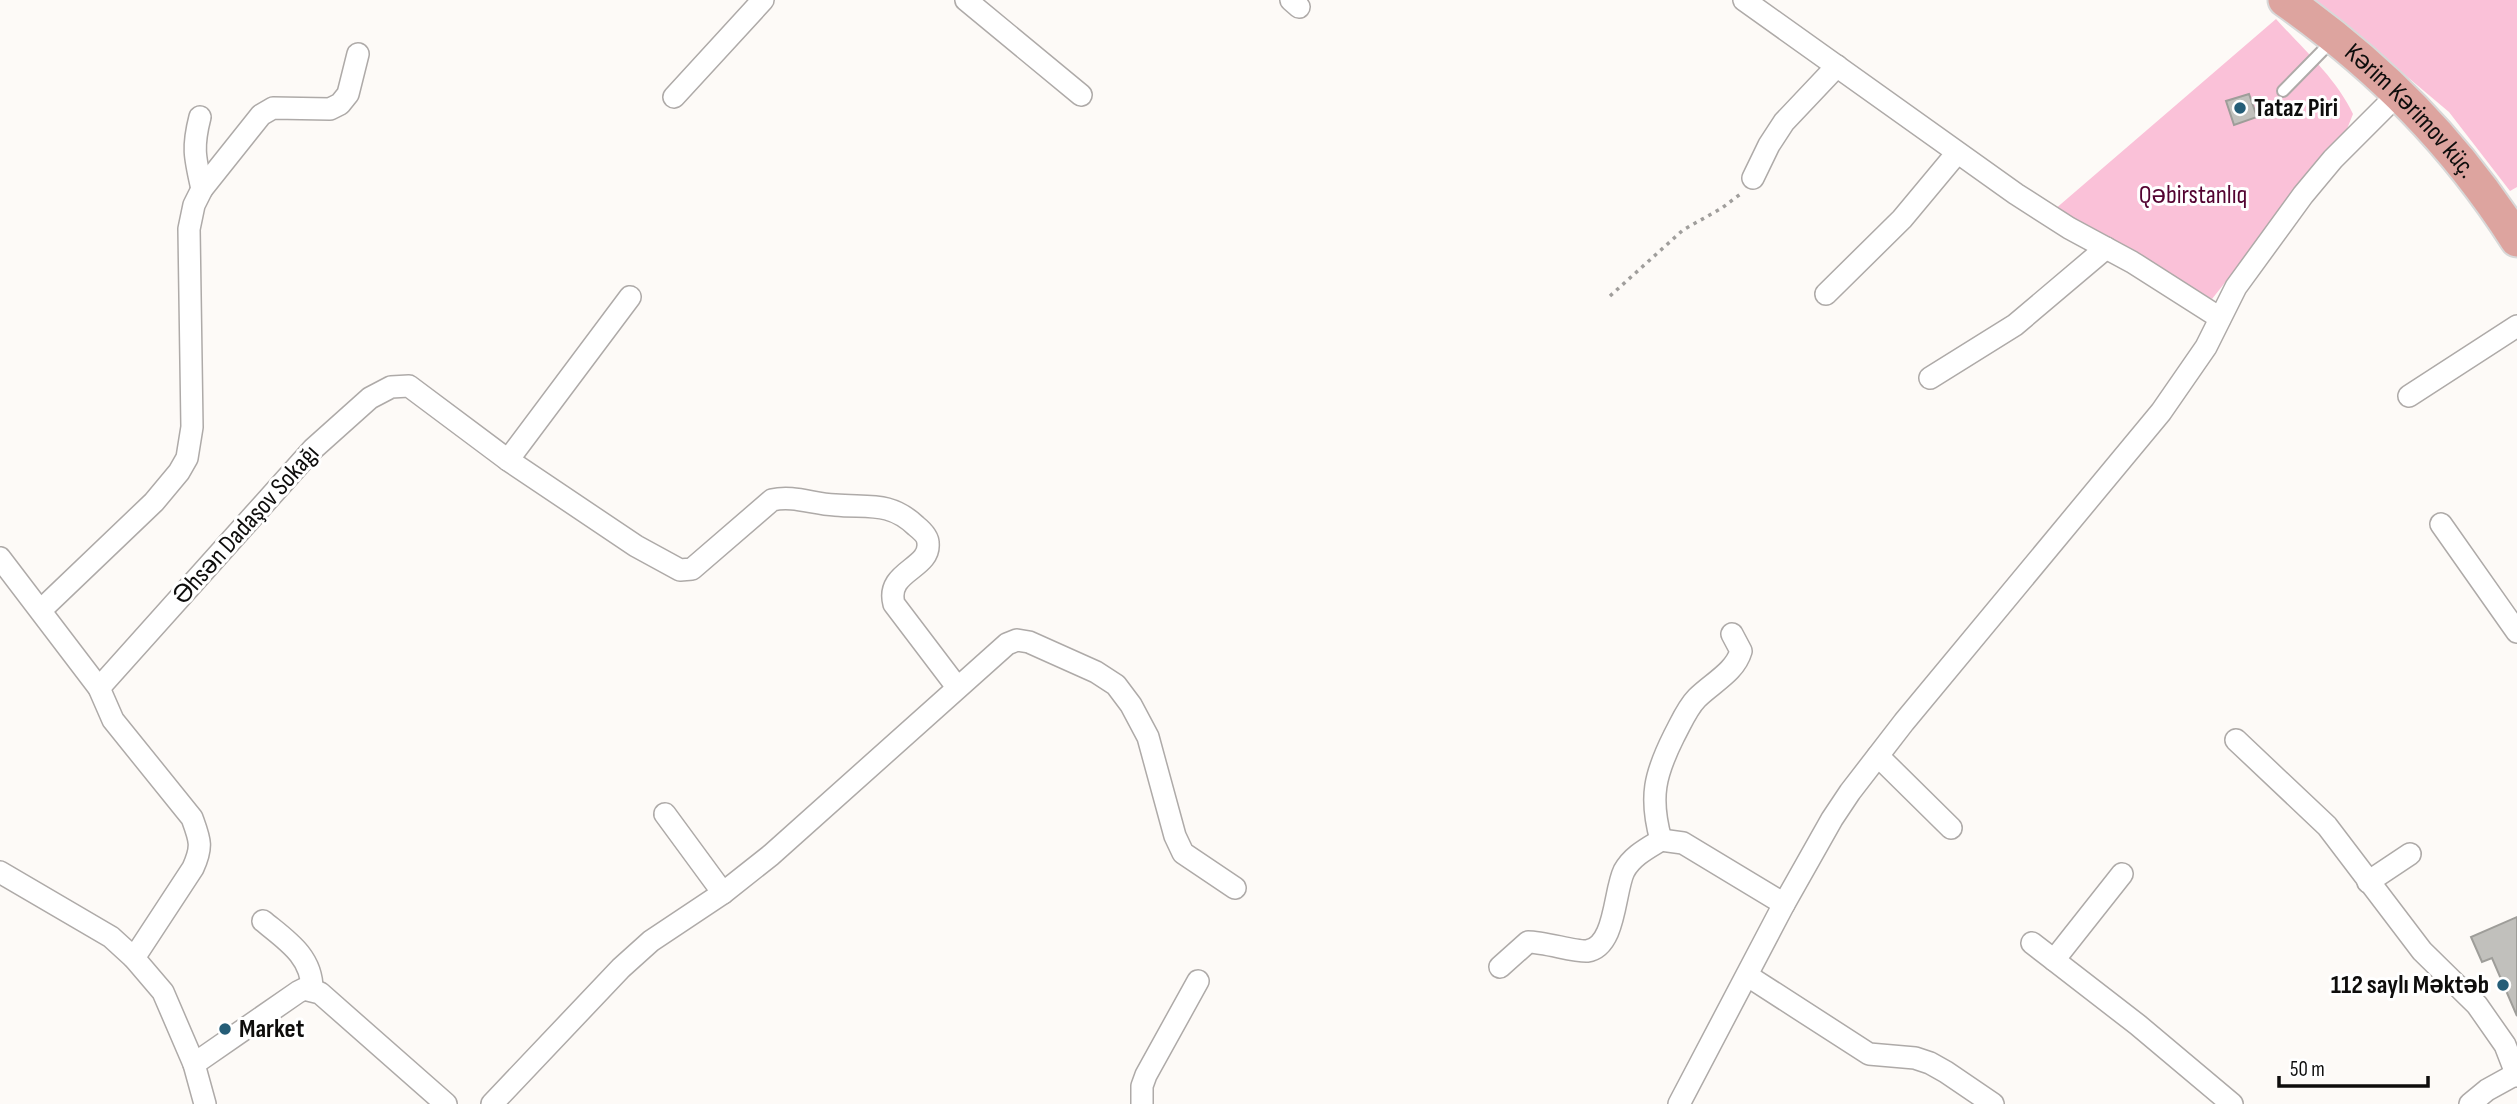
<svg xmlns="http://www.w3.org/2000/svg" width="2517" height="1104" font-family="'Sofia Sans Condensed',sans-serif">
  <rect width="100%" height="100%" fill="#fdfaf7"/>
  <g fill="#fac1d8">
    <path d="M2316,0H2517V187L2510,191L2449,112Z"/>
    <path d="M2276,19C2302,48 2336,78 2353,114L2347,129L2212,299L2054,210Z"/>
  </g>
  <g fill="#c1c0bc" stroke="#9e9d99" stroke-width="2">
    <path d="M2249,94L2257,117L2234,125L2226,101Z"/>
    <path d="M2517,917V1016L2492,958L2482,962L2471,937Z"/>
  </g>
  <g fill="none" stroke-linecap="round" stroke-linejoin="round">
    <defs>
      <path id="lane" d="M2283,91L2333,40"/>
      <g id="street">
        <path d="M966,0L1081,95"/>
        <path d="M1291,0L1299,7"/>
        <path d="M1744,0L2016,194L2069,228L2132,262L2220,318"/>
        <path d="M674,97L763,0"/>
        <path d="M200,117C192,148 195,158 202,189"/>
        <path d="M1753,178L1769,145L1784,122L1837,66"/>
        <path d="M1826,294L1902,219L1957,153"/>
        <path d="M1930,378L2015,325L2106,248"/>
        <path d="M2409,396L2517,326"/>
        <path d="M508,460L630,297"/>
        <path d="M2441,524L2517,632"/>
        <path d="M0,558L99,688L113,720L192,818C200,840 203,846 193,868L134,958"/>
        <path d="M41,610L154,502L179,472L187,458L192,427L189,229L194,205L202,189L261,115L273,108L330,109L340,104L348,94L358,54"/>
        <path d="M99,688L313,449L370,398L391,387L409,386L508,460L636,546L680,570L692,569L772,500C793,495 813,504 835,505C868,508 890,501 916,526C921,530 928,536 928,543C931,569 885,571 894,604L957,687"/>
        <path d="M2236,740L2327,826L2422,951L2477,1005L2505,1045L2517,1076"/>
        <path d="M1878,756L1951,828"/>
        <path d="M665,814L723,893"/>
        <path d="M1661,840C1649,797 1655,774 1674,736C1681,723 1687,708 1697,698C1712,683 1735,672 1741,651L1732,634"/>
        <path d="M0,872L111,937L134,958L163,992L194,1064L205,1104"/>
        <path d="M2122,874L2054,960L2138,1025L2232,1104"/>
        <path d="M2368,882L2410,854"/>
        <path d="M263,921C286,940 312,956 312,989"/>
        <path d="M2032,943L2054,960"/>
        <path d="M1500,967L1528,942C1544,942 1576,952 1587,951C1616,947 1614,891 1624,871C1632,856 1648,848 1661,840L1683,843L1784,904"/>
        <path d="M1748,976L1869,1054L1915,1058L1930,1063L1946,1072L1993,1104"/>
        <path d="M194,1064L298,992L304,989L320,993L446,1104"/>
        <path d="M492,1104L621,968L651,941L723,893L771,855L1007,644L1017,640L1029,642L1096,672L1116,685L1131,705L1148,737L1175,836L1183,853L1235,888"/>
        <path d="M1142,1104V1086L1146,1075L1198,981"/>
        <path d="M1679,1104L1784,904L1832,819L1850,792L1904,722L2161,412L2206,347L2236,287L2303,195L2333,159L2399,93"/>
        <path d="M2470,1104L2487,1090L2516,1074"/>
      </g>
      <g id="primary">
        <path id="s1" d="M2285,0C2380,67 2455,143 2517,240"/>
      </g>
    </defs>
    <use href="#lane" stroke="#aeaaa8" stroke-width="14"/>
    <use href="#street" stroke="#aeaaa8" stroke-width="24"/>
    <use href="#primary" stroke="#d8d8d8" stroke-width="37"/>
    <path stroke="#a09e9c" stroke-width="3.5" stroke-dasharray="3.5 5" stroke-linecap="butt" d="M1610,296L1683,230L1722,208L1743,192"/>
    <use href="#lane" stroke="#fff" stroke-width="10"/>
    <use href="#street" stroke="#fff" stroke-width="21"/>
    <use href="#primary" stroke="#dda49f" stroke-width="33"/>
  </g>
  <g fill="#255d77" stroke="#fff" stroke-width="2.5">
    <circle cx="2240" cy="108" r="7"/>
    <circle cx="2503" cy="985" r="7"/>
    <circle cx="225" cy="1029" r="7"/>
  </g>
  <g text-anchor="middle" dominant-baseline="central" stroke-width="6" stroke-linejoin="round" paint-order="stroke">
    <g font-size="26" font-weight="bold" fill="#0e0d0c" stroke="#fff" text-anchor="start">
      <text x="2254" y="108">Tataz Piri</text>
      <text x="2489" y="985" text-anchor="end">112 saylı Məktəb</text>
      <text x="239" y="1029">Market</text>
    </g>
    <g font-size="26" fill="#0e0d0c" stroke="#fff">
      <text stroke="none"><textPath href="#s1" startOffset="168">Kərim Kərimov küç.</textPath></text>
      <text transform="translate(246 525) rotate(-48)">Əhsən Dadaşov Sokağı</text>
    </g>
    <g font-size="26" fill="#530331" stroke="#fff">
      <text x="2193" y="195">Qəbirstanlıq</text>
    </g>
  </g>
  <path d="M2279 1076v10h149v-10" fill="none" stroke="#0e0d0c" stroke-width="3.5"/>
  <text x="2290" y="1076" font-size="21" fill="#0e0d0c" stroke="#ffffff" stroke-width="5" paint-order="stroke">50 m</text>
</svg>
